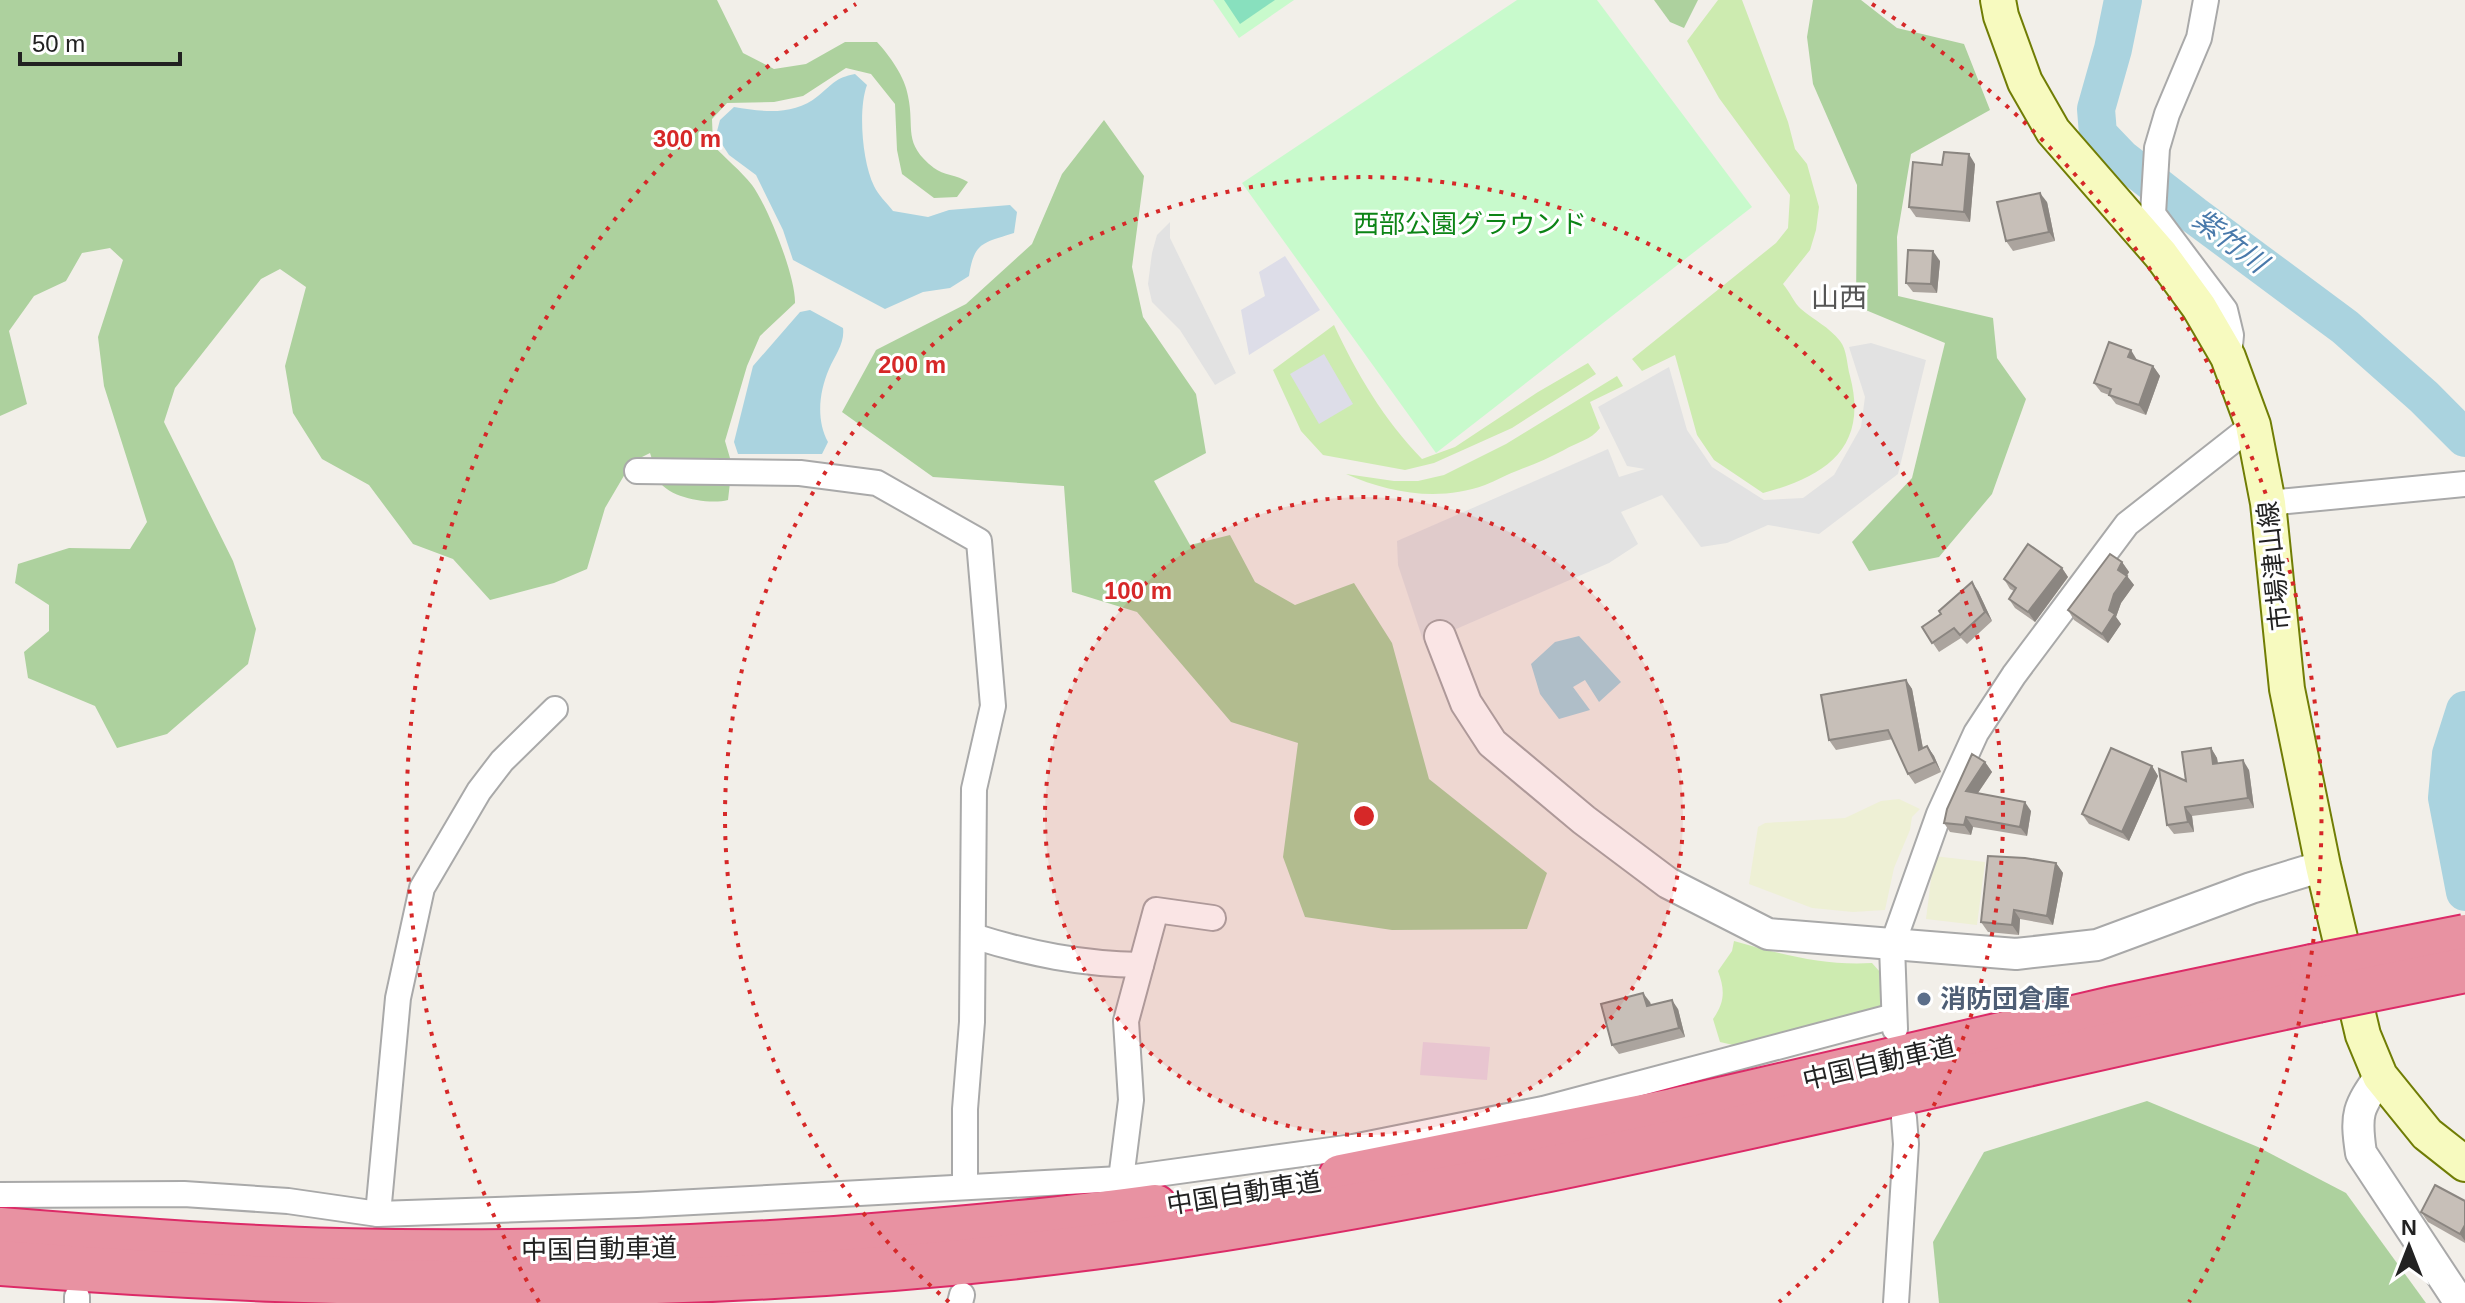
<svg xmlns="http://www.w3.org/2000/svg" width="2465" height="1303" font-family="Arial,'Noto Sans JP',sans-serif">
  <rect width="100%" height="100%" fill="#f2efe9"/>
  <path fill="#ebdbe8" d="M1423,1042L1490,1047L1487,1080L1420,1075Z"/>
  <g fill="#eef0d5">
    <path d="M1899,799L1920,809L1912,817L1910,830L1894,868L1885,910L1853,912L1812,908L1749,884L1758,827L1765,823L1845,818L1881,801Z"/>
    <path d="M1934,856L1985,862L1977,925L1926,919Z"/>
  </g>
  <g fill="#cdebb0">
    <path d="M1718,0H1742L1788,122L1795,149L1807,164L1819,207L1816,230L1810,250L1783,284C1790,292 1794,303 1801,309C1814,320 1829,327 1840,341C1847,349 1847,366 1850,376C1869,448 1825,477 1763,493L1714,460L1697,435L1675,355L1642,371L1632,359L1776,243L1788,228L1790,195L1719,98L1687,41Z"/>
    <path d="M1334,325C1357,374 1384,420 1422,459L1455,447L1538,392L1588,363L1596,374L1512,428L1434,463L1405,470L1323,455L1301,431L1273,370Z"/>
    <path d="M1617,376L1623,386L1590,402L1600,428C1591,440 1577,442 1564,450C1549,458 1535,464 1519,470C1507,474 1496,481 1485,485C1439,502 1389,493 1346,474L1394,481H1418L1444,475L1506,444Z"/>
    <path d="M1734,941C1780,954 1824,966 1872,963L1880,972L1885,1001L1878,1009L1733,1045L1720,1042L1713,1019C1725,1002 1725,990 1718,971L1732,951Z"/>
  </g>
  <g fill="#add19e">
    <path d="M0,0H717L743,53L774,69L806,64L845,42H877C890,56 905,77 908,96C915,129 902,143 934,168C943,175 957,175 968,182L957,197L934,198L902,174L897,150L895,104L871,74L846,68L803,96L774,102L727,103L712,119L713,145C725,158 741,171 752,185C768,207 796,277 795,303L760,336L747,366L725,441L732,465L728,500C709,505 666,498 657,478C653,471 653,461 650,453L632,462L605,508L587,569L554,583L490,600L453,559L413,544L369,485L322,459L293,413L285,366L306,287L280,269L261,279L175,388L164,422L233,561L256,629L248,664L167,734L117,748L95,706L28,678L24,652L49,631V605L15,583L18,564L69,548L130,549L147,522L104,386L98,337L123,260L110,248L82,253L66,281L34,296L9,331L27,404L0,416Z"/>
    <path d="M1654,0H1698L1684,28L1670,22Z"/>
    <path d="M1813,0H1861L1897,28L1964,44L1990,110L1911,154L1897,237L1898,296L1993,318L1997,358L2026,399L1992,494L1939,557L1869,571L1852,542L1912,478L1945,343L1856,306L1857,185L1813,84L1807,37Z"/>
    <path d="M1104,120L1144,176L1132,267L1143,317L1196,394L1206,453L1154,481L1190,545L1230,535L1255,582L1295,605L1354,583L1392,643L1429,779L1547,873L1527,929L1392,930L1305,917L1283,857L1298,743L1231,722L1137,612L1072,592L1064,486L933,477L842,412L876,350L966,304L1032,244L1062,174Z"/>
    <path d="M2147,1101L2258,1147L2346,1193L2426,1303H1939L1933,1242L1984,1152Z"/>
  </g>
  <g fill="#c8facc">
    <path d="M1213,0H1294L1239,38Z"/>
    <path d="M1517,0H1597L1752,207L1436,453L1242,183Z"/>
  </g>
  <path fill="#88e0be" d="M1224,0H1275L1240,24Z"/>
  <g fill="#e2e2e2">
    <path d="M1170,222V238L1236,373L1215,385L1180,330L1152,302L1148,284L1152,253L1157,235Z"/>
    <path d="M1871,343L1926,360L1898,474L1819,534L1768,525L1727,543L1701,547L1662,495L1621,512L1638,544L1609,563L1440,636L1423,640L1398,565L1397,541L1608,449L1619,477L1645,469L1627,466L1598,407L1669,367L1687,430L1712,467L1764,500L1803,498L1834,475L1861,427L1865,397L1849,347Z"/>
  </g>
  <g fill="#dddde8">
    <path d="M1285,256L1320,310L1249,355L1241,310L1265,296L1259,272Z"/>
    <path d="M1324,354L1353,404L1319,424L1290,374Z"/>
  </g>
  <g fill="#aad3df">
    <path d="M855,74L867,85C858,109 862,161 874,186C878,195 887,203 893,211L928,217L949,210L1010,205L1017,212L1014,233C983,243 974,242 969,276L950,288L923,292L885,309L793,260L783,230L756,175L729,155L716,135L720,120L734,107C763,112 794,116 818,96C834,83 835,78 855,74Z"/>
    <path d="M810,310L843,328C845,343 835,355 829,369C819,392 816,420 828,442L822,454H738L734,442L753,366L800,312Z"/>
    <path d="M1579,636L1621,682L1599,702L1585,680L1573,687L1590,710L1559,719L1540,694L1531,664L1555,642Z"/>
  </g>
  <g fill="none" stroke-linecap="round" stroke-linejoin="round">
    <g stroke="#aad3df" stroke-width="38">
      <path d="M2123,0L2113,49L2096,109L2098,134L2121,158L2194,215L2345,327L2424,397L2465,438"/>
      <path d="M2465,710L2451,754L2447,798L2465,892"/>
    </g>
    <defs>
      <g id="minor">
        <path d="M2206,0L2199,38L2167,114L2157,148L2153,214L2225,310L2231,335L2229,356"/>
        <path d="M637,471L800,473L877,483L979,541L993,706L974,789L972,1022L965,1109V1187"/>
        <path d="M2268,503L2465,484"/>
        <path d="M973,936C1030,954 1081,964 1141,965"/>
        <path d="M1895,1029L1892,946L1939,814L1976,733L2014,675L2127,524L2253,425"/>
        <path d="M1121,1179L1131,1100L1126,1021L1156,910L1213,918"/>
        <path d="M0,1195L184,1194L288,1201L378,1214L637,1205L1121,1179L1353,1147L1543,1109L1894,1016"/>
        <path d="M378,1214L398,998L422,888L479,791L502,761L555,709"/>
        <path d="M77,1297V1303"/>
        <path d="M960,1303L962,1295"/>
        <path d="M1896,1303L1906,1144L1904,1118"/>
      </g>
      <g id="tertiary">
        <path d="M1440,636L1466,703L1492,743L1584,820L1668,883L1768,934L2016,954L2097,945L2251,888L2323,866"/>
        <path d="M2380,1076C2358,1108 2355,1113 2361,1153L2460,1303"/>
      </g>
      <path id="secondary" d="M1998,0L2001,16L2025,82L2053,131L2161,255L2199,307L2228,357L2253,425L2268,503L2287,689L2323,866L2363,1035L2380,1076L2427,1134L2465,1164"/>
      <g id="motorway">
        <path d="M1341,1177L1673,1111L2113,1009L2312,967"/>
        <path d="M0,1230C113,1239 226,1248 339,1251C504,1255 670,1250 835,1239C942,1231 1049,1222 1155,1207"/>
        <path d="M0,1263C364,1291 731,1294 1093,1247C1506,1193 1910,1086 2317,1000"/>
      </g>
    </defs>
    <use href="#minor" stroke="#a9a9a9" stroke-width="28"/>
    <use href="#tertiary" stroke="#a9a9a9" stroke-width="34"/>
    <use href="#secondary" stroke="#707d05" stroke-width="38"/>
    <use href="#motorway" stroke="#dc2a67" stroke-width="48"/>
    <use href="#minor" stroke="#fff" stroke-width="24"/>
    <use href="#tertiary" stroke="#fff" stroke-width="30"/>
    <use href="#secondary" stroke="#f7fabf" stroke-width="34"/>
    <use href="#motorway" stroke="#e892a2" stroke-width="44"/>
    <defs>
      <g id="motorway-bridge">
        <path d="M2312,967L2465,937"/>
        <path d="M2317,1000L2465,970"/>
      </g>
    </defs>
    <use href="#motorway-bridge" stroke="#dc2a67" stroke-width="48" stroke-linecap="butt"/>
    <use href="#motorway-bridge" stroke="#e892a2" stroke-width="44"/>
  </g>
  <g fill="#aba49e">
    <path d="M1975,164L1970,222L1916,217L1909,207L1942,165Z"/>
    <path d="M2047,202L2055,241L2013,251L2006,241Z"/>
    <path d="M1940,261L1937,293L1913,292L1906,283Z"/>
    <path d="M2137,360L2153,366L2160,376L2146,415L2116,404L2109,395L2101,392L2094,383Z"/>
    <path d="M2122,562L2129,572L2127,576L2134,585L2121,603L2116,617L2121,624L2108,643L2074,620L2068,610Z"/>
    <path d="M2062,568L2068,577L2035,622L2015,608L2009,599L2014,591L2010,589L2004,579Z"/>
    <path d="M1978,591L1992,621L1967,644L1961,638L1939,652L1922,627Z"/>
    <path d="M1906,680L1912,689L1923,748L1927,746L1934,756L1941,772L1915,784L1908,774L1893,739L1836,750L1829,740Z"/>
    <path d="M2211,748L2217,758L2218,763L2249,770L2254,808L2192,816L2194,832L2174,834L2167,825Z"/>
    <path d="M1985,762L1992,772L1978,793L2031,811L2027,836L1973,827L1971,835L1950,832L1944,823Z"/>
    <path d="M2152,766L2158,776L2129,841L2089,824L2082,814Z"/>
    <path d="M2056,863L2063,873L2053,925L2020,919L2019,935L1988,932L1981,922Z"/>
    <path d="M1650,1002L1651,1005L1678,1009L1685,1037L1619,1054L1612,1045Z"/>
    <path d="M2465,1201V1243L2428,1222L2421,1212Z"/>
  </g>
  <g fill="#8b8681">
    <path d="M1969,154L1975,164L1970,222L1964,212Z"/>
    <path d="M2040,193L2047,202L2055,241L2049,232Z"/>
    <path d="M1933,251L1940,261L1937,293L1931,284Z"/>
    <path d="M2131,350L2137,360L2135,367L2128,357Z"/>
    <path d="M2153,366L2160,376L2146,415L2139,405Z"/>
    <path d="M2122,562L2129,572L2124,579L2118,570Z"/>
    <path d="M2062,568L2068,577L2035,622L2028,612Z"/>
    <path d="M2127,576L2134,585L2121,603L2116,617L2121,624L2108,643L2102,634L2114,594Z"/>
    <path d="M1972,582L1978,591L1992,621L1985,612Z"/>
    <path d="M1906,680L1912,689L1925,760L1919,750Z"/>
    <path d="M1927,746L1934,756L1941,772L1935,762Z"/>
    <path d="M2211,748L2217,758L2219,773L2213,764Z"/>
    <path d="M2243,760L2249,770L2254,808L2248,798Z"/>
    <path d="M1985,762L1992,772L1973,800L1966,791Z"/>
    <path d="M2152,766L2158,776L2129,841L2122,832Z"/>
    <path d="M2025,802L2031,811L2027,836L2020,827Z"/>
    <path d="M2185,807L2192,816L2194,832L2188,822Z"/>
    <path d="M1966,817L1973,827L1971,835L1964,825Z"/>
    <path d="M2056,863L2063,873L2053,925L2047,916Z"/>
    <path d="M2014,910L2020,919L2019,935L2012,925Z"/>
    <path d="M1643,993L1650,1002L1654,1016L1647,1006Z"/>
    <path d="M1672,1000L1678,1009L1685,1037L1679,1028Z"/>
    <path d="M2465,1225V1241L2460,1234Z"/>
  </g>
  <g fill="#c7bfb8" stroke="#8b8681" stroke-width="2">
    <path d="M1944,152L1969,154L1964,212L1909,207L1913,162L1942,165Z"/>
    <path d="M2040,193L2049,232L2006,241L1997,202Z"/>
    <path d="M1908,250L1933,251L1931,284L1906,283Z"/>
    <path d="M2109,342L2131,350L2128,357L2153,366L2139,405L2109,395L2111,389L2094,383Z"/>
    <path d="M2028,544L2062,568L2028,612L2009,599L2016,588L2004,579Z"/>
    <path d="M2110,554L2122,562L2118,570L2127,576L2114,594L2109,610L2115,614L2102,634L2068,610Z"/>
    <path d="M1972,582L1985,612L1960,635L1954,628L1932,643L1922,627L1941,614L1939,611Z"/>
    <path d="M1906,680L1919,750L1927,746L1935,762L1908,774L1888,730L1829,740L1821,695Z"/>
    <path d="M2111,748L2152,766L2122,832L2082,814Z"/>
    <path d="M2211,748L2213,764L2243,760L2248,798L2185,807L2188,822L2167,825L2159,769L2186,781L2182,752Z"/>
    <path d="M1972,754L1985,762L1966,791L2025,802L2020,827L1966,817L1964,825L1944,823L1947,809Z"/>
    <path d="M1988,856L2025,858L2056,863L2047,916L2014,910L2012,925L1981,922Z"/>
    <path d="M1643,993L1647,1006L1672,1000L1679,1028L1612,1045L1601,1004Z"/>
    <path d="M2435,1185L2465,1201V1225L2460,1234L2421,1212Z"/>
  </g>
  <circle cx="1364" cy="816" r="319" fill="#d62828" fill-opacity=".12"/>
  <g fill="none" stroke="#d62828" stroke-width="4" stroke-dasharray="4 8">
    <circle cx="1364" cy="816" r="319"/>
    <path d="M949 1302A639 639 0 1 1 1779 1302"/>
    <path d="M539 1302A958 958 0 0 1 856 4M1872 4A958 958 0 0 1 2189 1302"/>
  </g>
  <circle fill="#5c6f8a" stroke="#fff" stroke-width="3" cx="1924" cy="999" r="8"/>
  <g text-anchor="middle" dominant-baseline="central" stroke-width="6" stroke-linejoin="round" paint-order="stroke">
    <g font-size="26" fill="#0c8416" stroke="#fff">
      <text x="1470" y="224">西部公園グラウンド</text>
    </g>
    <g font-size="26" fill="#222" stroke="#fff">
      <text transform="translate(2274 566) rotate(-96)">市場津山線</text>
      <text transform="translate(1879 1063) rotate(-13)">中国自動車道</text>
      <text transform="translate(1244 1193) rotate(-9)">中国自動車道</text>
      <text transform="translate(599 1249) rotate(-1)">中国自動車道</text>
    </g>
    <g font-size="26" font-weight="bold" fill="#4e5e75" stroke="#fff" text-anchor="start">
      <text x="1940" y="999">消防団倉庫</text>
    </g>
    <g font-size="28" font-style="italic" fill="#4a7aab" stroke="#fff">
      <text transform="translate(2230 241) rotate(37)">紫竹川</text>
    </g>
    <g font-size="28" fill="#555" stroke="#fff">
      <text x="1839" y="297">山西</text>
    </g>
  </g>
  <circle cx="1364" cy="816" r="12" fill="#d62828" stroke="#fff" stroke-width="4"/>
  <g font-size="24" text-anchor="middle" font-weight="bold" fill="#d62828" stroke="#fff" stroke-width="6" stroke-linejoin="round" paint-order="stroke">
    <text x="687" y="147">300 m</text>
    <text x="912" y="373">200 m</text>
    <text x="1138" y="599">100 m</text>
  </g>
  <g transform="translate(2409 1247)" stroke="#ffffff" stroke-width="6" paint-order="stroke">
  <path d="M0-6L14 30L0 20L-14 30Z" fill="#222222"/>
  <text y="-12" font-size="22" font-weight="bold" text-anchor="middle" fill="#222222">N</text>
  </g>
  <path d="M20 52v12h160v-12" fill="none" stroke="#222222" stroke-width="4"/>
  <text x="32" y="52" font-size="24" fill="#222222" stroke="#ffffff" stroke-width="6" paint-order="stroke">50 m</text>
</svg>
